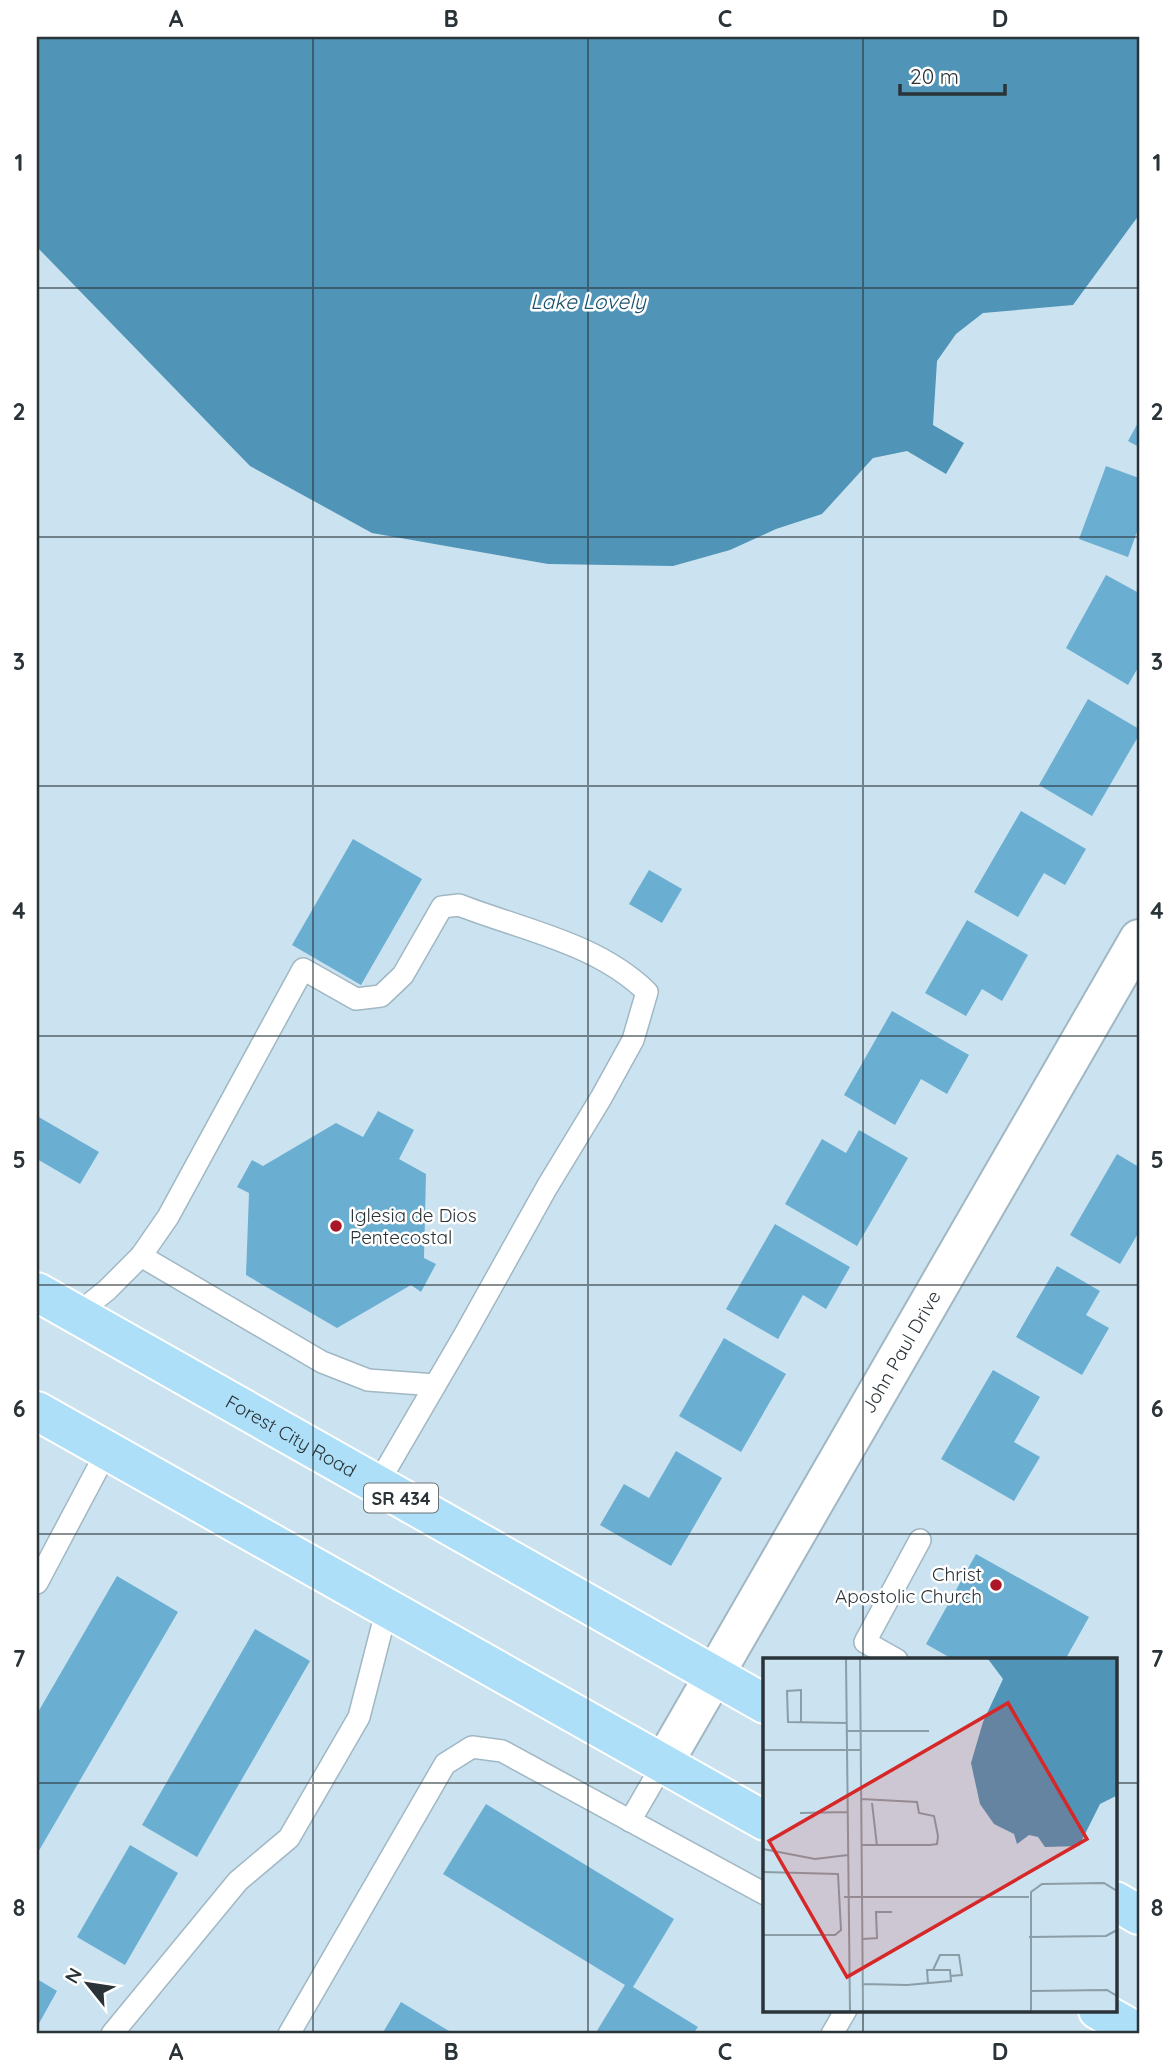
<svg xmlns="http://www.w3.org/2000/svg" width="1176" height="2071" font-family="Quicksand,sans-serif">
  <rect width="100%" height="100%" fill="#cbe3f0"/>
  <path fill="#5094b7" d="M37,37H1138L1139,215L1073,305L983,313L956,334L937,361L933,425L964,443L946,474L907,451L873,458L822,514L776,529L730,550L673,566L548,564L372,533L250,466L37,247Z"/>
  <g fill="#6aaed2">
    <path d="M1139,421V447L1128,441Z"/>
    <path d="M1106,466L1139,478V526L1128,557L1079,539Z"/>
    <path d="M1106,575L1139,593V666L1128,685L1066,648Z"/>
    <path d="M1088,699L1139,729V735L1092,816L1039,785Z"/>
    <path d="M1021,811L1086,849L1065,885L1044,873L1018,917L974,892Z"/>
    <path d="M353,839L422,879L361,985L292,945Z"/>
    <path d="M649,870L682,889L662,923L629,904Z"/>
    <path d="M967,920L1028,955L1002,1001L982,989L966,1016L925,993Z"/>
    <path d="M892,1011L969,1055L947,1094L921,1079L895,1125L844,1095Z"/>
    <path d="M378,1111L414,1130L399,1159L426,1174L424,1258L436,1264L421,1292L411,1285L337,1328L246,1275L249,1193L237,1187L252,1160L263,1166L336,1123L363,1137Z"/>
    <path d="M37,1116L99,1152L80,1184L37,1159Z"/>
    <path d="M859,1130L908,1158L857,1246L785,1204L822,1139L846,1153Z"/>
    <path d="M1117,1154L1139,1167V1232L1120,1264L1070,1235Z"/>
    <path d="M775,1224L850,1267L826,1309L803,1295L778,1339L726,1309Z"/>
    <path d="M1057,1266L1100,1291L1086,1315L1109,1328L1082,1375L1016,1337Z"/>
    <path d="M724,1338L786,1374L741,1452L679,1416Z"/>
    <path d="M993,1370L1040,1397L1014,1442L1040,1457L1014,1501L941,1459Z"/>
    <path d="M676,1451L722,1478L671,1566L600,1525L624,1484L649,1498Z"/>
    <path d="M976,1554L1089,1617L1065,1660H954L926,1644Z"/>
    <path d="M117,1576L178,1612L37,1854V1714Z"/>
    <path d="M255,1629L310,1661L197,1857L142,1825Z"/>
    <path d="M486,1804L674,1919L633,1987L698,2027L693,2034H595L625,1985L443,1874Z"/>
    <path d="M130,1845L178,1873L125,1965L77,1937Z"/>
    <path d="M37,1979L57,1991L37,2027Z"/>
    <path d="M401,2002L454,2034H382Z"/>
  </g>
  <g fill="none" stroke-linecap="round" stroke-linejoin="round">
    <defs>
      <g id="service">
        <path d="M141,1256L322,1362L368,1380L435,1385"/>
        <path d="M76,1315L107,1290L141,1256L168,1217L303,969L356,999L381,996L403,975L442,907L459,905C523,930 597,943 647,992L633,1040L601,1098L547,1187L465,1334L377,1485"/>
        <path d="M37,1583L107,1451"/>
        <path d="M897,1660L865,1642L920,1540"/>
        <path d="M630,1821L663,1764"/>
        <path d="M112,2034L238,1881L289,1838L359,1717L387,1608"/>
        <path d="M289,2034L445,1764L472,1747L502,1751L765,1894"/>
        <path d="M832,2034L846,2010"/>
      </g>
      <g id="minor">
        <path id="s1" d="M663,1764L1139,939"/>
      </g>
      <g id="primary">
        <path id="s2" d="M37,1292L765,1704"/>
        <path d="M37,1411L765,1821"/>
        <path d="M1115,1901L1139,1915"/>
        <path d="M1098,2010L1139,2033"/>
      </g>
    </defs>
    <use href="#service" stroke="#a1b7c4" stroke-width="24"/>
    <use href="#minor" stroke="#a1b7c4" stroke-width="42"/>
    <use href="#primary" stroke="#fff" stroke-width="42"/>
    <use href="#service" stroke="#fff" stroke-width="21"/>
    <use href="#minor" stroke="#fff" stroke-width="38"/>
    <use href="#primary" stroke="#addff8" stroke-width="38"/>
  </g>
  <path fill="none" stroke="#2a3338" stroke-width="2" stroke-opacity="0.55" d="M313,37V2034M588,37V2034M863,37V1660M37,288H1139M37,537H1139M37,786H1139M37,1036H1139M37,1285H1139M37,1534H1139M37,1783H765M1115,1783H1139M863,2010V2034"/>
  <g fill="#ac1728" stroke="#fff" stroke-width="2.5">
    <circle cx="336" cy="1226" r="7"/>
    <circle cx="996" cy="1585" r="7"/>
  </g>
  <g text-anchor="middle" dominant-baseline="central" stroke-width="5" stroke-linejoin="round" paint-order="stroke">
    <rect fill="#fff" stroke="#6a7074" stroke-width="2" x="364" y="1483.5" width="74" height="29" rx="5"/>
    <g font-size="18" font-weight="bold" fill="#2a3338">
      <text x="401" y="1498">SR 434</text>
    </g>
    <g font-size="19" fill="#2a3338" stroke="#fff" text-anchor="start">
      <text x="350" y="1215">Iglesia de Dios<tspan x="350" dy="22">Pentecostal</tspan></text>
      <text x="982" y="1574" text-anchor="end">Christ<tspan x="982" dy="22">Apostolic Church</tspan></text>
    </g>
    <g font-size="19" fill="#2a3338" stroke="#fff">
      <text stroke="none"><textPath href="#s1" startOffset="476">John Paul Drive</textPath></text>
      <text stroke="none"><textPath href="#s2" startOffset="292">Forest City Road</textPath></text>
    </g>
    <g font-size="21" font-style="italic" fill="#1b516a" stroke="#fff">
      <text x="588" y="301">Lake Lovely</text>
    </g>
  </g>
  <g transform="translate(763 1658)">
    <rect width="354" height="354" fill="#cbe3f0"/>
    <path d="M225,1H353V138L337,146L316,188L282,189L275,179L266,177L254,186L251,176L231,166L217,146L208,105L220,64L240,21Z" fill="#5094b7"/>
    <path fill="none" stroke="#8b9da6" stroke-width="2" d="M83,1L87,353M97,1L100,353M38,64V32L24,33L25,64L84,65M84,73H166M0,92H98M98,141L154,144L156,155L171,158L175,178L174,186L167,187H99M109,145L114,188M37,155L85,154M0,191L52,201L85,197M0,214L75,216L78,272L72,277H0M81,239H266M266,279L343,278L354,272M100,281L114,280L113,254H129M170,312L177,297H196L199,317L187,318M100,326L144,327L188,323L187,312H164L165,325M268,333L344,332L354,338M268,353V234L279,226L341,225L354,233"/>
    <path fill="#d62828" fill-opacity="0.15" stroke="#d62828" stroke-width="3.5" d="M245,45L324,181L84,319L6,183Z"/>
    <rect width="354" height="354" fill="none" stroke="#2a3338" stroke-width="3.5"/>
  </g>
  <rect width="1176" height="2071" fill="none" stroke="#ffffff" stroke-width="77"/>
  <g transform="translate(88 1984) rotate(300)" stroke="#ffffff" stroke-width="5" paint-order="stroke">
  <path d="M0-5L12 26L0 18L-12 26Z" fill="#2a3338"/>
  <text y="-10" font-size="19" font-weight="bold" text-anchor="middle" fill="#2a3338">N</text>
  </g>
  <path d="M900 84v10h105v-10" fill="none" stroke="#2a3338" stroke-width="3.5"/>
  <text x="910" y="84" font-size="21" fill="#2a3338" stroke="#ffffff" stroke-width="5" paint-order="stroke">20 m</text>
  <rect x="38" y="38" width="1100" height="1994" fill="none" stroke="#2a3338" stroke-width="2.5"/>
  <g font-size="23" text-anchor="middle" font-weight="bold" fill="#2a3338">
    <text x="176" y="27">A</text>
    <text x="451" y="27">B</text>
    <text x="725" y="27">C</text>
    <text x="1000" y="27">D</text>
    <text x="19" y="171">1</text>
    <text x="1157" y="171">1</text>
    <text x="19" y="420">2</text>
    <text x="1157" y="420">2</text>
    <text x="19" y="670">3</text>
    <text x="1157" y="670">3</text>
    <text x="19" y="919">4</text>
    <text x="1157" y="919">4</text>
    <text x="19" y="1168">5</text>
    <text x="1157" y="1168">5</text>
    <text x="19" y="1417">6</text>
    <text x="1157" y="1417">6</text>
    <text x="19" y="1667">7</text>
    <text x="1157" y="1667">7</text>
    <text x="19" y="1916">8</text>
    <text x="1157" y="1916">8</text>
    <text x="176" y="2060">A</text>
    <text x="451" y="2060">B</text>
    <text x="725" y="2060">C</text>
    <text x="1000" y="2060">D</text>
  </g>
</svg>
